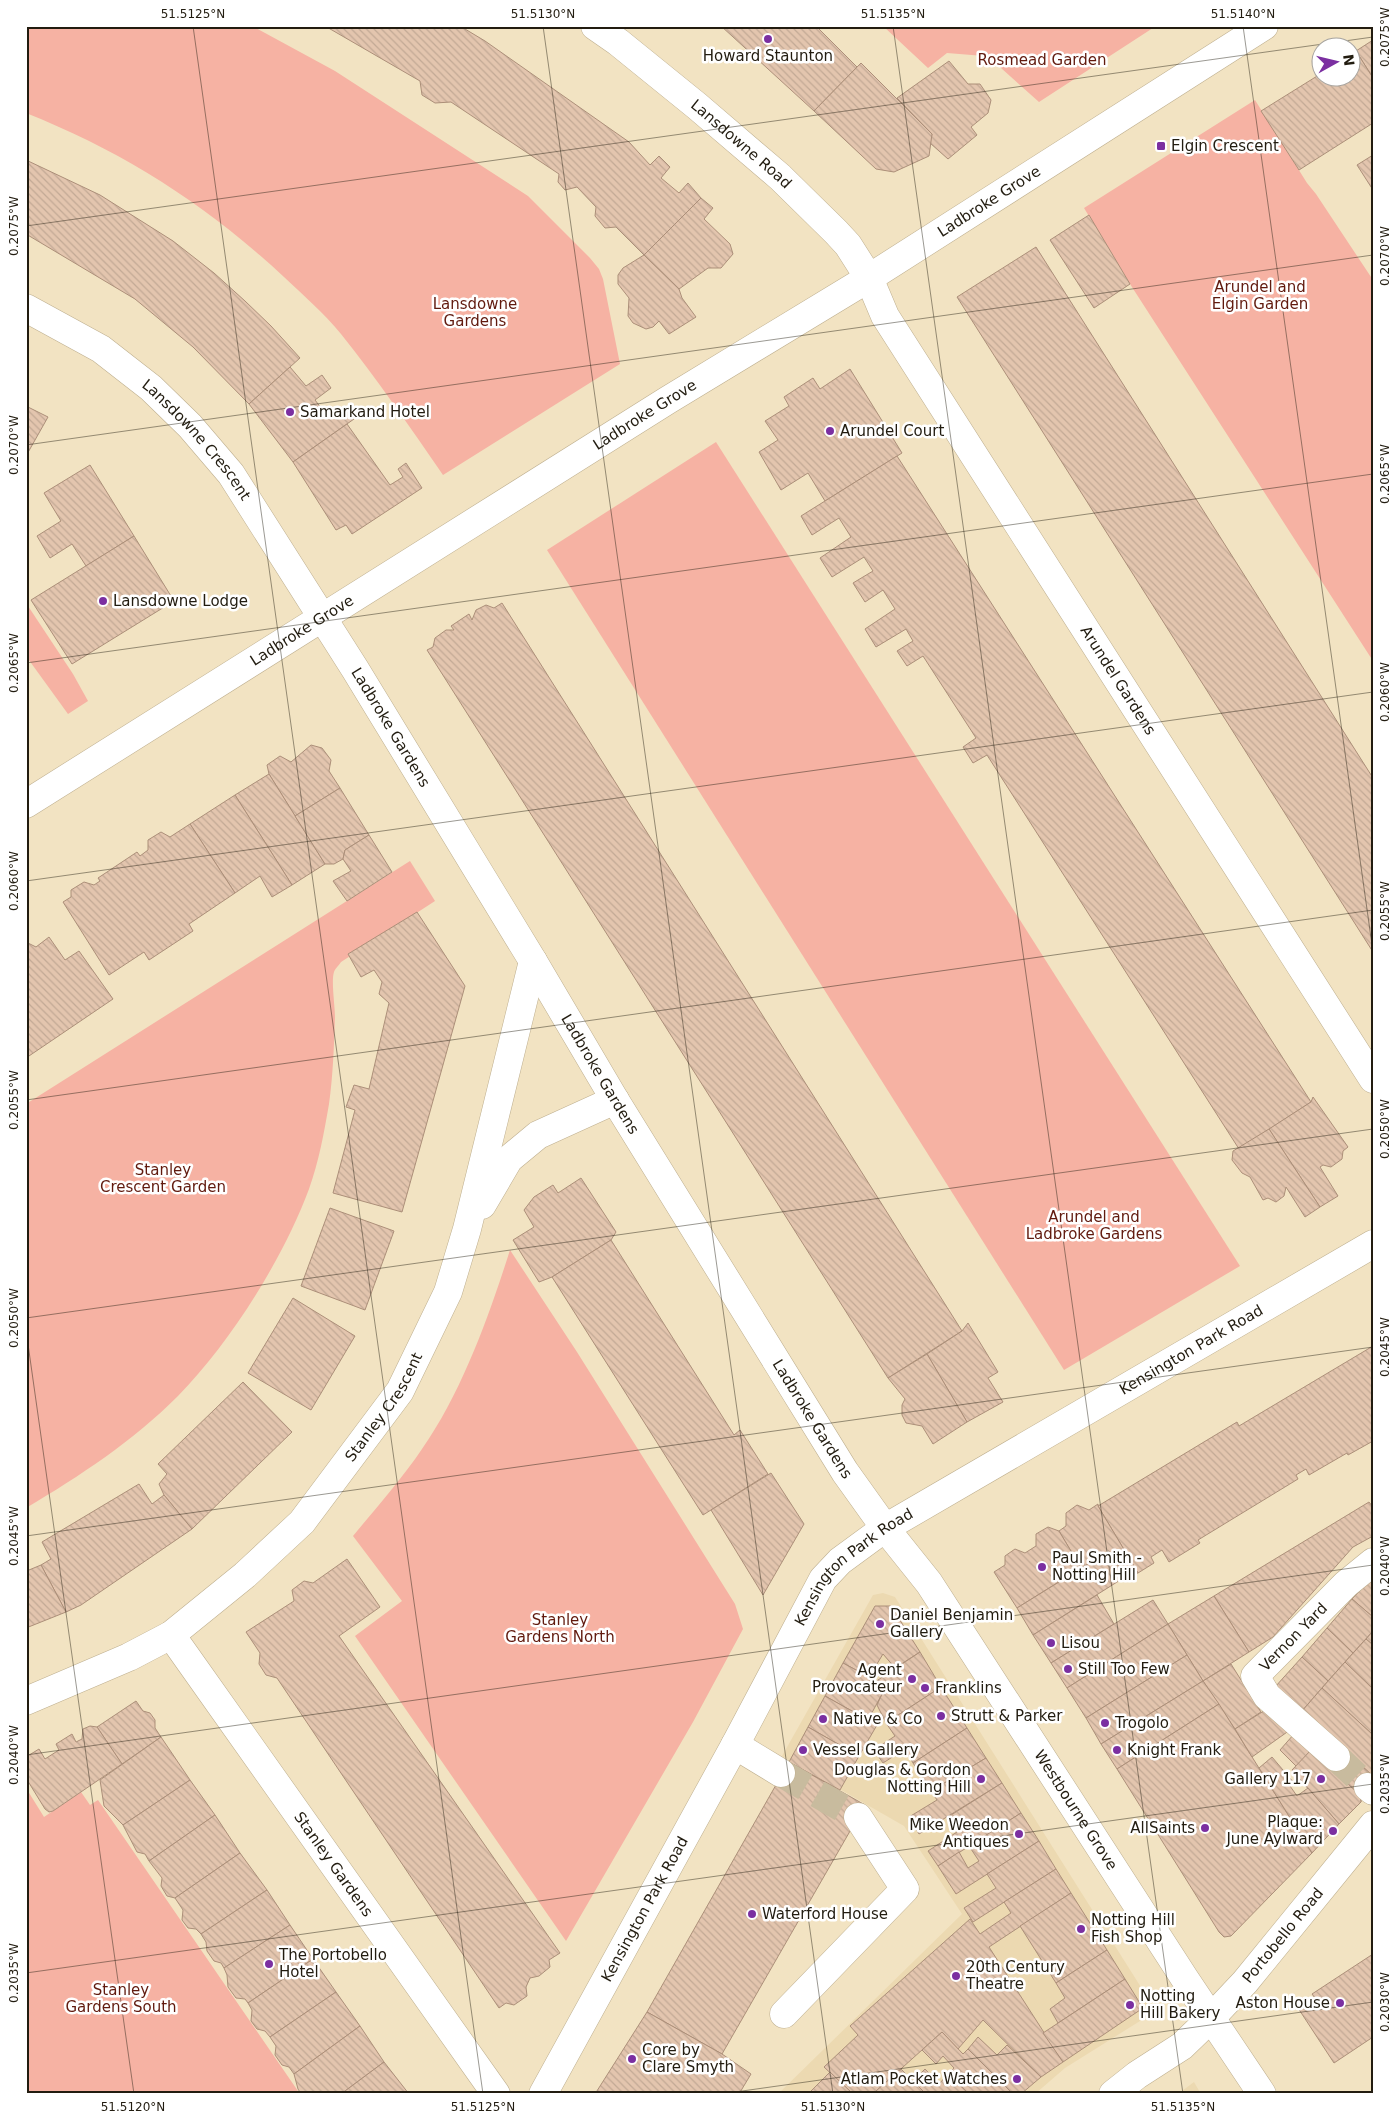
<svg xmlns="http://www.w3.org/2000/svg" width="1399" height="2120" font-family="'DejaVu Sans',sans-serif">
  <defs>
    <pattern id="building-back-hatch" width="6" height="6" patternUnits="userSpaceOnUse" patternTransform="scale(1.25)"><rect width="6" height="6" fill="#e3c5ae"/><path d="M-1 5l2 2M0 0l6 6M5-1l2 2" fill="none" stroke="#c2a995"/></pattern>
  </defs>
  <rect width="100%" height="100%" fill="#f2e3c2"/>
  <g fill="#ecd9b1">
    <path d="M883,1593L895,1597L1156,2011L1065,2068L1035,2094H778L962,1914L904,1826L782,1756L873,1595Z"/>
    <path d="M1194,2082L1201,2094H1178Z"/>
  </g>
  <g fill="#f6b2a3">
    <path d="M26,26H252L335,71L528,196L590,258L599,269L603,279L620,364L443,475C410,427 377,379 341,334C324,313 303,295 284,277C207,205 124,152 26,113Z"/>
    <path d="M883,26H1156L1039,102L991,59L984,56L947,53L928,68Z"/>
    <path d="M1255,100L1307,183L1316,194L1373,280V661L1130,284L1084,208Z"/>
    <path d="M716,442L1240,1266L1064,1370L547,550Z"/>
    <path d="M26,603L73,674L88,701L68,714L26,656Z"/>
    <path d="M410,861L435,901L341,962C339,965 335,969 334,972C331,981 335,1006 335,1017C334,1046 333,1076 329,1104C324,1133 319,1161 309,1189C283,1259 230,1343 178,1396C133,1441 80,1476 26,1508V1104Z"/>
    <path d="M510,1250L577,1352L735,1604L743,1629L693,1722L566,1941L355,1636L402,1601L353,1536C376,1508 401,1480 422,1449C462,1392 489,1316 510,1250Z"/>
    <path d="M26,1788L44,1817L81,1792L90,1805L98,1800L300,2094H26Z"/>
  </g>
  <g fill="url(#building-back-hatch)" stroke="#ac8f79">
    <path d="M325,26H460L485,41L629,142L650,165L659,156L670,167L661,178L679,193L688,183L701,198L644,255L616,227L605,228L595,216L596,207L577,187L565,190L558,182L559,174L451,102L435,103L422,95L420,81Z"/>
    <path d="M721,26H816L857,67L814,111Z"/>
    <path d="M1373,40V78L1356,51Z"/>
    <path d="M1356,51L1373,78V123L1299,170L1261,111L1322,73V78H1352V54Z"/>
    <path d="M949,61L968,84H980L991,100L988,113L971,127L977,135L948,159L930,143L932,134L897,98Z"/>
    <path d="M861,63L932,134L929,156L894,172L876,169L814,111Z"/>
    <path d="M1373,155V190L1357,165Z"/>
    <path d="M26,160L100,195L173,241L214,273L245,301L271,326L300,358L249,404L193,347L135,299L26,234Z"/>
    <path d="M701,198L713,208L704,219L730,244L733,254L721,268H708L679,289L644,255Z"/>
    <path d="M1089,215L1130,284L1094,308L1050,240Z"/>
    <path d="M1036,247L1373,778V952L957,297Z"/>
    <path d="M644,255L679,289L682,298L696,317L669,334L659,321L653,327L646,329L633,323L628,316L629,298L618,284V275L623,268Z"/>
    <path d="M290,367L306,386L322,375L331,388L315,400L328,417L346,406L354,419L293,462L249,404Z"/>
    <path d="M850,369L902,453L825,501L808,473L781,490L759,452L778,440L765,421L789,406L784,397L813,378L820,389Z"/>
    <path d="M26,406L48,417L26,456Z"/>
    <path d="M347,424L390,485L403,477L398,469L406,463L422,488L352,534L346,525L336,530L293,462Z"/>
    <path d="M897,456L1311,1102L1239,1149L987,755L973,763L963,747L976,738L923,656L907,666L897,651L913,641L906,629L876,647L865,629L895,609L883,590L865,602L853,583L873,571L864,557L832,577L820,558L851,537L839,518L812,535L801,516Z"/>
    <path d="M90,465L134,536L86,566L72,544L50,558L37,536L61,521L44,493Z"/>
    <path d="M134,536L174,601L72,664L31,600Z"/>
    <path d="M502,603L962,1331L888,1378L427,650L433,647L435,638L446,630H454L451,626L469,614L472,620L476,610L486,605L494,608Z"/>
    <path d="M311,745L322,748L331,760L329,771L340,788L295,816L269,774L267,765L280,756L291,762Z"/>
    <path d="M269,774L325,864L292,885L235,795Z"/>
    <path d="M340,788L369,835L345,850L343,859L334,864H325L295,816Z"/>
    <path d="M235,795L292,885L272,897L260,876L235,893L190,824Z"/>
    <path d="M190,824L235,893L189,924L193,931L149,960L144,952L109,975L63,902L71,897V890L84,882L94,885L100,881L98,878L137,852L140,856L148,850V840L161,832L170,837Z"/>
    <path d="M369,835L392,872L347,901L333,881L351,871L343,859L345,850Z"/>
    <path d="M417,912L465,986L402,1212L333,1193L355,1110L346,1107L354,1085L369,1089L389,1003L379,994L382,982L374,970L361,977L348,954Z"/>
    <path d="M49,937L65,960L79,951L113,999L26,1058V942L36,947Z"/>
    <path d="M1313,1097L1348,1147L1343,1151L1342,1159L1331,1167L1323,1165L1320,1167L1338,1196L1320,1207L1269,1129L1311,1102Z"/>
    <path d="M1269,1129L1320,1207L1305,1217L1286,1187L1284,1196L1276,1202L1268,1198L1263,1200L1250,1177L1242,1173L1232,1160L1233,1151Z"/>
    <path d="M581,1178L616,1232L611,1240L552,1277L539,1282L513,1240L534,1227L524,1210L534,1197L553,1185L558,1193Z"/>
    <path d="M330,1208L394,1231L365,1310L301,1286Z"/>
    <path d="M611,1240L734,1435L740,1430L768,1474L703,1515L552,1277Z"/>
    <path d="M293,1298L355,1336L311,1410L248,1373Z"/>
    <path d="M968,1323L998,1372L988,1378L1003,1402L967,1422L927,1354L962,1331Z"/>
    <path d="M1373,1346V1441L1348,1455L1347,1453L1309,1475L1306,1469L1296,1475L1298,1479L1198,1540L1200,1543L1169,1562L1162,1550L1151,1557L1154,1563L1138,1573L1098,1506L1237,1422L1239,1426Z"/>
    <path d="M927,1354L967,1422L933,1444L922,1426L906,1423L902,1415V1405L905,1399L888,1378Z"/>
    <path d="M243,1382L292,1432L192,1529L164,1495L159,1484L167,1474L158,1464Z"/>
    <path d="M771,1473L804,1524L763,1595L711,1510Z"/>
    <path d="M139,1484L152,1504L164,1495L192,1529L81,1605L66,1612L41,1565L51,1559L42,1542Z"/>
    <path d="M1369,1502L1373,1507V1536L1353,1547L1273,1637L1249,1652L1214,1596Z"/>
    <path d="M1098,1504V1506L1138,1573L1125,1577L1109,1551L1081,1568L1059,1531L1066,1526V1513L1077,1505L1089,1510Z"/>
    <path d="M1048,1527L1059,1531L1081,1568L1017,1608L994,1572L1005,1565V1556L1015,1549L1025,1553L1036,1546V1534Z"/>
    <path d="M1109,1551L1125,1577L1033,1635L1017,1608Z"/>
    <path d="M347,1559L380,1607L339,1636L560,1953L549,1960L550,1967L539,1976L530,1978L526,1987L527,1996L514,2005L506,2003L499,2008L277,1678L266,1675L259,1664L260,1653L246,1632L294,1601L292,1590L304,1581L313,1583Z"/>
    <path d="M26,1564L29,1570L41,1565L66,1612L26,1628Z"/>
    <path d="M1373,1577V1617L1352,1599Z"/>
    <path d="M1097,1595L1114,1624L1051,1663L1033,1635Z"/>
    <path d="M1214,1596L1249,1652L1203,1681L1168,1624Z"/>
    <path d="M1352,1599L1373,1617V1631L1353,1653L1327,1628Z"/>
    <path d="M1153,1600L1168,1624L1067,1688L1051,1663Z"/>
    <path d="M875,1606H891L920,1652L895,1668L883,1654L869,1677L843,1663Z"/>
    <path d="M1168,1624L1187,1655L1086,1718L1067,1688Z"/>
    <path d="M1327,1628L1353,1653L1328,1681L1302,1657Z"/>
    <path d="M1373,1631V1645L1366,1639Z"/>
    <path d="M1366,1639L1373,1645V1689L1345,1662Z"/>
    <path d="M920,1652L941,1687L886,1723L877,1705L882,1694L875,1682Z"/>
    <path d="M1187,1655L1203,1681L1101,1744L1086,1718Z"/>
    <path d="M1302,1657L1328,1681L1302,1711L1275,1687Z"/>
    <path d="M1345,1662L1373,1689V1735L1322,1688Z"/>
    <path d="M843,1663L869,1677L875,1682L882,1694L868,1720L825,1696Z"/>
    <path d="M1231,1664L1261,1712L1235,1729L1203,1681Z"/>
    <path d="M1203,1681L1219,1704L1117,1769L1101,1744Z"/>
    <path d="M941,1687L967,1728L913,1763L905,1749L883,1763L874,1750L895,1736L886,1723Z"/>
    <path d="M1322,1688L1373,1735V1776L1302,1711Z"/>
    <path d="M825,1696L877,1725L859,1756L808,1727Z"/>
    <path d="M136,1701L143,1711L150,1713L155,1720V1728L161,1737L122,1764L97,1727Z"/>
    <path d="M1219,1704L1312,1853L1231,1936L1224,1937L1219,1932L1117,1769Z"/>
    <path d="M1267,1709L1290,1730L1252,1757L1235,1729Z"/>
    <path d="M90,1726L97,1727L122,1764L53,1811L49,1812L45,1809L26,1778V1757L39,1749L45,1759L59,1750L56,1744L72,1734L76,1742L82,1739L83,1729Z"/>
    <path d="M808,1727L859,1756L840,1790L789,1762Z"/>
    <path d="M967,1728L986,1758L931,1791L913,1763Z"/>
    <path d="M1294,1734L1343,1749L1373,1776L1361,1798V1802L1339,1824L1292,1770L1296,1766L1280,1750Z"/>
    <path d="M161,1737L190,1780L123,1825L104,1806L100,1780Z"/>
    <path d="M1311,1750L1360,1795L1361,1802L1339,1824L1292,1770Z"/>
    <path d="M1272,1757L1294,1783L1290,1786L1297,1796L1308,1788L1339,1824L1312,1853L1259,1768Z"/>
    <path d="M986,1758L1002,1783L919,1834L909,1817L937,1800L931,1791Z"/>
    <path d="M789,1762L865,1805L722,2054L647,2012Z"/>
    <path d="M190,1780L215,1815L149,1861L145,1854L137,1852L123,1825Z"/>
    <path d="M1002,1783L1021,1813L938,1866L928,1851L957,1832L948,1817Z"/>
    <path d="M1021,1813L1039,1841L956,1894L938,1866L959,1852L968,1868L979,1861L969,1846Z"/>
    <path d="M215,1815L240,1853L175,1898L167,1896L161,1886L162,1878L149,1861Z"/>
    <path d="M1039,1841L1056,1869L973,1922L964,1908L996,1888L987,1874Z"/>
    <path d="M240,1853L267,1890L201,1934L196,1929L188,1928L182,1920L183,1910L175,1898Z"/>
    <path d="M1056,1869L1071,1893L989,1947L1063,2062L1041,2077L983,2020L958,2049L942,2032L873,2094H853L824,2067L858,2035L850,2026L970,1919L980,1934L1011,1913L1004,1902Z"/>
    <path d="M267,1890L290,1925L224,1968L221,1963L214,1961L207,1951L206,1942L201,1934Z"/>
    <path d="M1071,1893L1107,1950L1056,1983L1020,1926Z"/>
    <path d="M290,1925L313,1959L248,2003L245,1999L236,1998L228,1987L227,1975L224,1968Z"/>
    <path d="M1107,1950L1125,1979L1058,2023L1050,2009L1065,1998L1056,1983Z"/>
    <path d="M1373,1954V2037L1334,2063L1298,2008L1315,1998L1312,1994Z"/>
    <path d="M313,1959L336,1992L270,2037L265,2031L257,2029L251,2021L252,2010L248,2003Z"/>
    <path d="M1125,1979L1143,2008L1063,2062L1043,2033Z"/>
    <path d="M336,1992L360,2026L294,2074L289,2067L282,2065L275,2055L276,2046L270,2037Z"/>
    <path d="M647,2012L722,2054L751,2074L739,2094H595Z"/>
    <path d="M360,2026L384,2062L341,2094H301L298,2089L294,2074Z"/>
    <path d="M942,2032L963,2054L968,2049L1013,2094H969L948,2074L954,2068L943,2056L936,2064L922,2050Z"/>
    <path d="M978,2037L997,2055L1007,2045L1041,2077L1021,2094H1013L968,2049Z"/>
    <path d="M384,2062L409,2094H341Z"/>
    <path d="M901,2069L926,2094H880L876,2091Z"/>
    <path d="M925,2069L939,2084L948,2074L969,2094H926L913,2081Z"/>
    <path d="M830,2072L853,2094H808Z"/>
  </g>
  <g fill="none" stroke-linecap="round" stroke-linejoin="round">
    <g stroke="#c8bb9e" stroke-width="28" stroke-dasharray="28 14" stroke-linecap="butt">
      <path d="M1336,1757L1368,1787"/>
      <path d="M781,1773L858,1817"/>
    </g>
    <defs>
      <g id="minor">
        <path id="s1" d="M595,26L618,42L697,106L780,177L836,232L848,245L869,278L885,316L1373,1079"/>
        <path id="s2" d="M26,308L101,349L151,388L190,426L231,474L355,669L533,961L615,1100L845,1472L885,1528L929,1583L1185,1979L1262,2094"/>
        <path d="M482,1205L509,1159L538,1135L615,1100"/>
        <path id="s3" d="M171,1635L496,2094"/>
        <path id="s4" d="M26,1701L129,1657L171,1635L245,1575L302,1522L400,1391L448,1292L467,1229L533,961"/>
        <path d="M735,1745L781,1773"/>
        <path id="s5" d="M1336,1757L1267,1696L1255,1676L1346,1584L1373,1562"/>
        <path d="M1368,1787L1373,1791"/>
        <path d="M784,2014L905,1889L858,1817"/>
        <path id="s6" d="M1113,2094L1137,2075L1182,2046L1211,2018L1245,1982L1373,1825"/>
      </g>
      <g id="major">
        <path id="s7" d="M26,804L668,400L869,278L1264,26"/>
        <path id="s8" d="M543,2094L735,1745L823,1579L840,1561L885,1528L1373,1244"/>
      </g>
    </defs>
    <use href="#minor" stroke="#beaf8f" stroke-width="29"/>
    <use href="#major" stroke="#beaf8f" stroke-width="29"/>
    <use href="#minor" stroke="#fff" stroke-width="28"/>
    <use href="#major" stroke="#fff" stroke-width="28"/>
  </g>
  <path fill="none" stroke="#221c10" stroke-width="1" stroke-opacity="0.45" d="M193,26L483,2094M543,26L833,2094M893,26L1183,2094M1243,26L1373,952M26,226L1373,37M26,445L1373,255M26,663L1373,474M26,881L1373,692M26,1100L1373,910M26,1318L1373,1129M26,1330L134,2094M26,1536L1373,1347M26,1755L1373,1565M26,1973L1373,1784M721,2094L1373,2002"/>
  <g fill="#7b2fa1" stroke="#fff" stroke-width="2">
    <circle cx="768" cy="39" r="5"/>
    <rect x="1156" y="141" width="10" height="10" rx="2.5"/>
    <circle cx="290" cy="412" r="5"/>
    <circle cx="830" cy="431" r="5"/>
    <circle cx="103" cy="601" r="5"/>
    <circle cx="1042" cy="1567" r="5"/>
    <circle cx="880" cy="1624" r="5"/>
    <circle cx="1051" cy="1643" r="5"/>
    <circle cx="1068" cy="1669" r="5"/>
    <circle cx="912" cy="1679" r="5"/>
    <circle cx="925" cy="1688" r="5"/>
    <circle cx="941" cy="1716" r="5"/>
    <circle cx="823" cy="1719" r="5"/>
    <circle cx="1105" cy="1723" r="5"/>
    <circle cx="803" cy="1750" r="5"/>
    <circle cx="1117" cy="1750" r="5"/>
    <circle cx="981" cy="1779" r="5"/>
    <circle cx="1321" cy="1779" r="5"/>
    <circle cx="1205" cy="1828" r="5"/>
    <circle cx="1333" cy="1831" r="5"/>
    <circle cx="1019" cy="1834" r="5"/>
    <circle cx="752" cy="1914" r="5"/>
    <circle cx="1081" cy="1929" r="5"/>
    <circle cx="269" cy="1964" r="5"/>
    <circle cx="956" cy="1976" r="5"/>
    <circle cx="1340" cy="2003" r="5"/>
    <circle cx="1130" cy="2005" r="5"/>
    <circle cx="632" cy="2059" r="5"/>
    <circle cx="1017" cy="2079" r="5"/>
  </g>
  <g text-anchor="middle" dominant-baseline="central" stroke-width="5" stroke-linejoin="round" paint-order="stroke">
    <g font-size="15" fill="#221c10" stroke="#fff" text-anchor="start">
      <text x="768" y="56" text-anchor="middle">Howard Staunton</text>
      <text x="1171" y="146">Elgin Crescent</text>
      <text x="300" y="412">Samarkand Hotel</text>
      <text x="840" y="431">Arundel Court</text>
      <text x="113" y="601">Lansdowne Lodge</text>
      <text x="1052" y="1558">Paul Smith -<tspan x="1052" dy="17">Notting Hill</tspan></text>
      <text x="890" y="1615">Daniel Benjamin<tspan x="890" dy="17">Gallery</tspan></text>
      <text x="1061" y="1643">Lisou</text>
      <text x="1078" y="1669">Still Too Few</text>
      <text x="902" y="1670" text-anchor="end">Agent<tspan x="902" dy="17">Provocateur</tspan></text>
      <text x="935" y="1688">Franklins</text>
      <text x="951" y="1716">Strutt &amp; Parker</text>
      <text x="833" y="1719">Native &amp; Co</text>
      <text x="1115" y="1723">Trogolo</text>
      <text x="813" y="1750">Vessel Gallery</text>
      <text x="1127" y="1750">Knight Frank</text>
      <text x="971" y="1770" text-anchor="end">Douglas &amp; Gordon<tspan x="971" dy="17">Notting Hill</tspan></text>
      <text x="1311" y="1779" text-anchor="end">Gallery 117</text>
      <text x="1323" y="1822" text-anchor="end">Plaque:<tspan x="1323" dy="17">June Aylward</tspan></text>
      <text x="1009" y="1825" text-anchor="end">Mike Weedon<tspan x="1009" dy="17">Antiques</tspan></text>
      <text x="1195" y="1828" text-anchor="end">AllSaints</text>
      <text x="762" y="1914">Waterford House</text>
      <text x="1091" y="1920">Notting Hill<tspan x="1091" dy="17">Fish Shop</tspan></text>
      <text x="279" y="1955">The Portobello<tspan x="279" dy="17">Hotel</tspan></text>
      <text x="966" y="1967">20th Century<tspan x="966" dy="17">Theatre</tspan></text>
      <text x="1140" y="1996">Notting<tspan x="1140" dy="17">Hill Bakery</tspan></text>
      <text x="1330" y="2003" text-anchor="end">Aston House</text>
      <text x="642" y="2050">Core by<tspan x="642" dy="17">Clare Smyth</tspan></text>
      <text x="1007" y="2079" text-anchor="end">Atlam Pocket Watches</text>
    </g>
    <g font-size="15" fill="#611a0e" stroke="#fff">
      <text x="1042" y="60">Rosmead Garden</text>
      <text x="1260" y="287">Arundel and<tspan x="1260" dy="17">Elgin Garden</tspan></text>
      <text x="475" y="304">Lansdowne<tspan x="475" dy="17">Gardens</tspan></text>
      <text x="163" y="1170">Stanley<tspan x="163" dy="17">Crescent Garden</tspan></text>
      <text x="1094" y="1217">Arundel and<tspan x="1094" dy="17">Ladbroke Gardens</tspan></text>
      <text x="560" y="1620">Stanley<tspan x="560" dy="17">Gardens North</tspan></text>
      <text x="121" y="1990">Stanley<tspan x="121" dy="17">Gardens South</tspan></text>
    </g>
    <g font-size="15" fill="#221c10" stroke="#fff">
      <text stroke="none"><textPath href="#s1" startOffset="188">Lansdowne Road</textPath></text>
      <text stroke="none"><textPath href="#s7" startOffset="1136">Ladbroke Grove</textPath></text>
      <text stroke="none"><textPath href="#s7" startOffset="731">Ladbroke Grove</textPath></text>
      <text stroke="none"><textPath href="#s2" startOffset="218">Lansdowne Crescent</textPath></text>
      <text stroke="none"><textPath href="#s7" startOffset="326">Ladbroke Grove</textPath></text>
      <text stroke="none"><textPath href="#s1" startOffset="848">Arundel Gardens</textPath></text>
      <text stroke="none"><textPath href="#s2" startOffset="566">Ladbroke Gardens</textPath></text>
      <text stroke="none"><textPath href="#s2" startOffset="971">Ladbroke Gardens</textPath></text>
      <text stroke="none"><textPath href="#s8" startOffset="1021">Kensington Park Road</textPath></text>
      <text stroke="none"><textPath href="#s4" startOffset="474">Stanley Crescent</textPath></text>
      <text stroke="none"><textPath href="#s2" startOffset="1376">Ladbroke Gardens</textPath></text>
      <text stroke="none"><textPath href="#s8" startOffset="616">Kensington Park Road</textPath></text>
      <text stroke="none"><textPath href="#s5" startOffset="170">Vernon Yard</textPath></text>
      <text stroke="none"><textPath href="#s2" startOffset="1848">Westbourne Grove</textPath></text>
      <text stroke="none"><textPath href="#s3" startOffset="281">Stanley Gardens</textPath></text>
      <text stroke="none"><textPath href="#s8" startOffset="211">Kensington Park Road</textPath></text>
      <text stroke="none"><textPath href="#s6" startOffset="234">Portobello Road</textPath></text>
    </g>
  </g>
  <rect width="1399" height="2120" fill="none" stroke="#ffffff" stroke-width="55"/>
  <g transform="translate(1336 62) rotate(82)"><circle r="24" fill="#ffffff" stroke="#a7a49f"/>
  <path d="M0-4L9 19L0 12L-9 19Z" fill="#7b2fa1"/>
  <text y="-8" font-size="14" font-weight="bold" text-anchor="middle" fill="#221c10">N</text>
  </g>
  <rect x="28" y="28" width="1344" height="2064" fill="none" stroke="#221c10" stroke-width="2"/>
  <g font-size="12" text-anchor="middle" fill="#221c10">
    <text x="193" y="18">51.5125°N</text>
    <text x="543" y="18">51.5130°N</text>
    <text x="893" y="18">51.5135°N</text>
    <text x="1243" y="18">51.5140°N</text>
    <text transform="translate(1385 37) rotate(-90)" y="4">0.2075°W</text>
    <text transform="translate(14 226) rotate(-90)" y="4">0.2075°W</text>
    <text transform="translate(1385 256) rotate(-90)" y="4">0.2070°W</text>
    <text transform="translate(14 445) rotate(-90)" y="4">0.2070°W</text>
    <text transform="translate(1385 474) rotate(-90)" y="4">0.2065°W</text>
    <text transform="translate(14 663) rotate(-90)" y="4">0.2065°W</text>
    <text transform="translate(1385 692) rotate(-90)" y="4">0.2060°W</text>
    <text transform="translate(14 881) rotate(-90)" y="4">0.2060°W</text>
    <text transform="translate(1385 911) rotate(-90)" y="4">0.2055°W</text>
    <text transform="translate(14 1100) rotate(-90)" y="4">0.2055°W</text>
    <text transform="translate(1385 1129) rotate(-90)" y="4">0.2050°W</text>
    <text transform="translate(14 1318) rotate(-90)" y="4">0.2050°W</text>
    <text transform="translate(1385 1347) rotate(-90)" y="4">0.2045°W</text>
    <text transform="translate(14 1536) rotate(-90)" y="4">0.2045°W</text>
    <text transform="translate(1385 1566) rotate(-90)" y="4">0.2040°W</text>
    <text transform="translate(14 1755) rotate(-90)" y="4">0.2040°W</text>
    <text transform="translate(1385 1784) rotate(-90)" y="4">0.2035°W</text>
    <text transform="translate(14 1973) rotate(-90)" y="4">0.2035°W</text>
    <text transform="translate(1385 2002) rotate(-90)" y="4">0.2030°W</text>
    <text x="133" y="2111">51.5120°N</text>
    <text x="483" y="2111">51.5125°N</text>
    <text x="833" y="2111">51.5130°N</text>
    <text x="1183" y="2111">51.5135°N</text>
  </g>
</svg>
